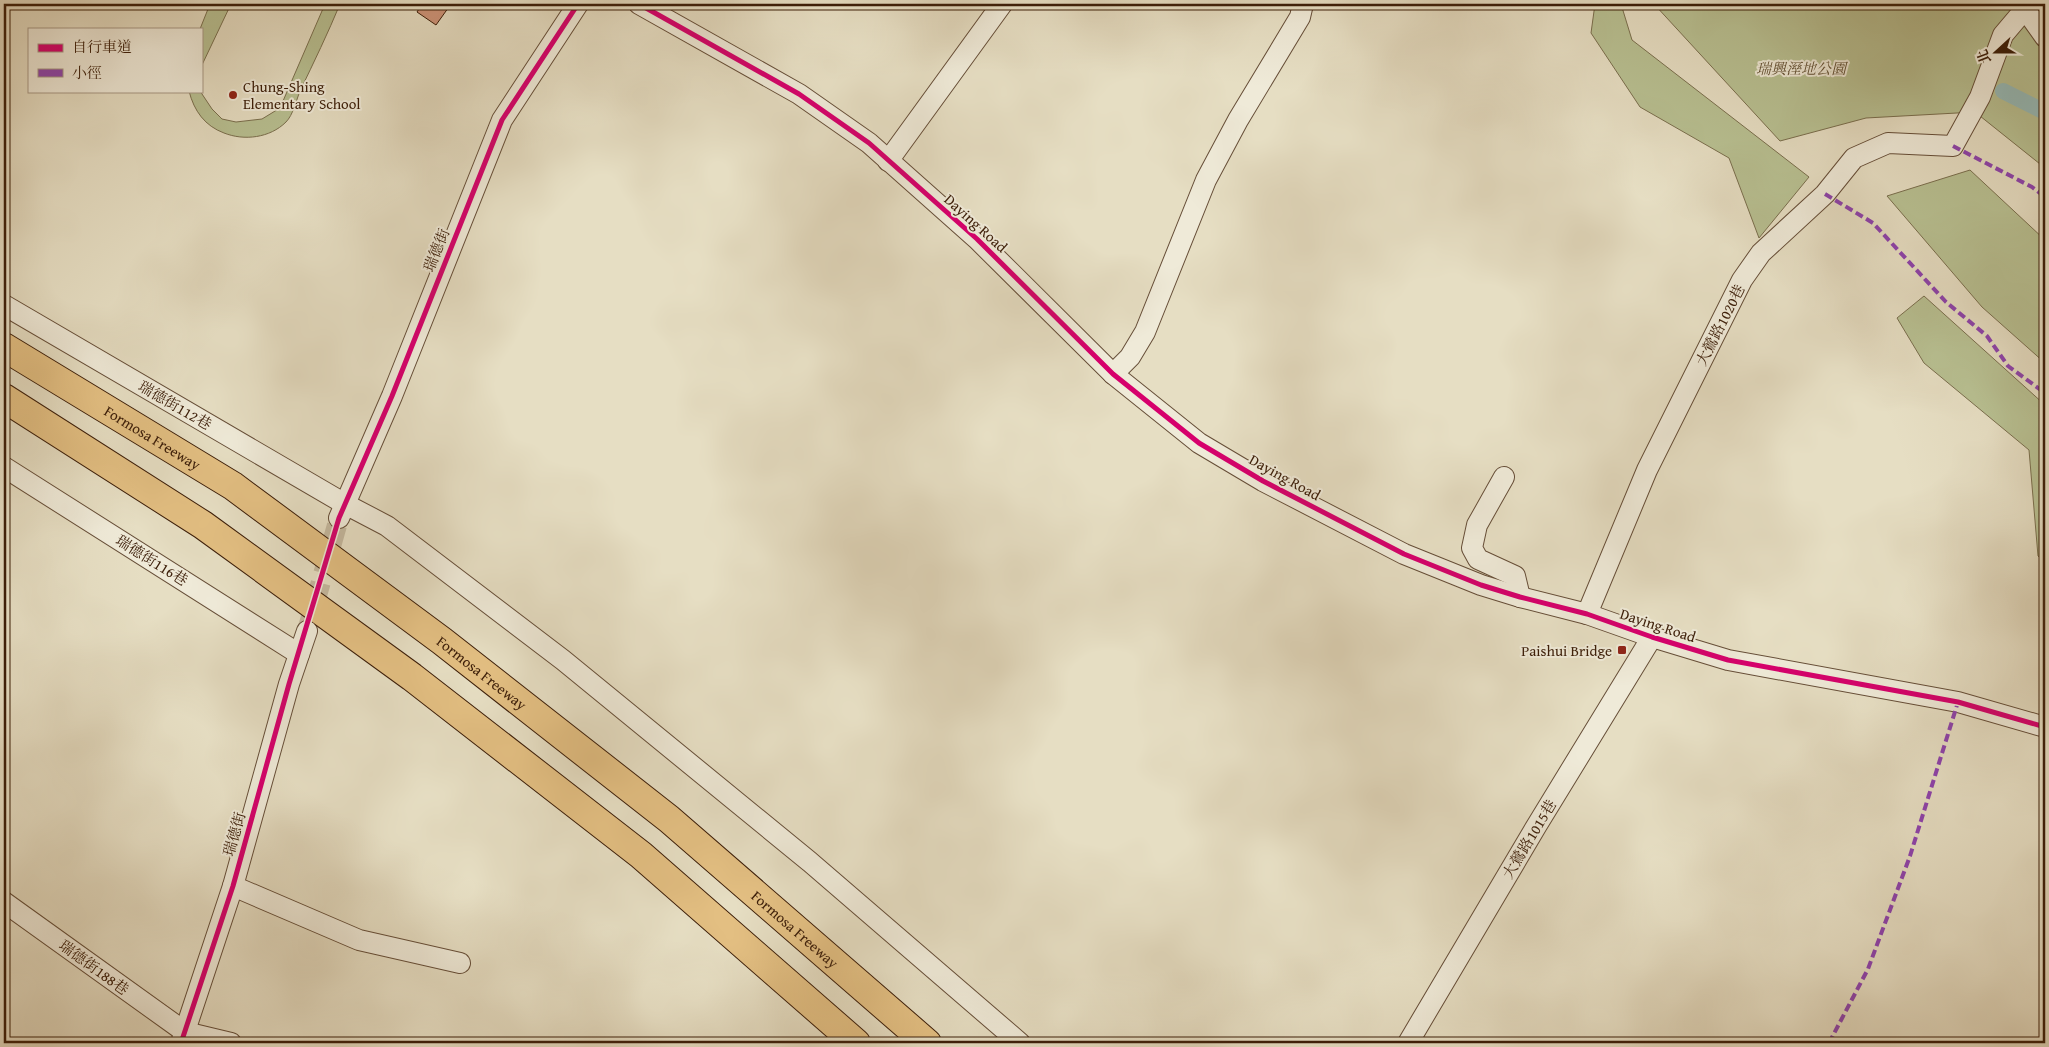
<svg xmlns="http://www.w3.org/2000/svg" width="2049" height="1047" font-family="'Gentium Book Plus','Noto Serif TC',serif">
  <rect width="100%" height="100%" fill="#e6dec3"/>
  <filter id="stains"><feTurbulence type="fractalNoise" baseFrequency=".004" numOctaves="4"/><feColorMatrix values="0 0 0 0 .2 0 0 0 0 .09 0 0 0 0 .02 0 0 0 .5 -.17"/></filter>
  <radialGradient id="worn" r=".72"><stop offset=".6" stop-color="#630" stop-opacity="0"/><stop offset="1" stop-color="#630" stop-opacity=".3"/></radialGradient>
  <g fill="#b8c092" stroke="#7a6f4e">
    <path d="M210,4H231L201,67L200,29Z"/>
    <path d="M325,4H340C328,33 314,62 300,91C296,101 293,115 286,122C270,138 244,141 224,133C205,126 194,111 189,91H200L212,109L222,119L236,122L262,119L280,108Z"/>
    <path d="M1595,4H1621L1632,40L1809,177L1759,238L1729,158L1640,107L1591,33Z"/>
    <path d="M1654,4H2045V168L1975,112L1866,118L1780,141Z"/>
    <path d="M1970,170L2045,240V363L1982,307L1887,196Z"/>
    <path d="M1924,296L2045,405V562L2038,556L2029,450L1924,363L1897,318Z"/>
  </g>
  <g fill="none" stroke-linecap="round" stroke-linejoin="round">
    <path stroke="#97bbb8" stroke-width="16" d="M2003,91L2045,112"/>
  </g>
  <path fill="#cd9479" stroke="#3c1e09" d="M422,4H451L436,25L417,12Z"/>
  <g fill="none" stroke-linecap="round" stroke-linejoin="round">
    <path stroke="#c4b89e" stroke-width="20" stroke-dasharray="20 10" stroke-linecap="butt" d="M307,631L339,518"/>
    <defs>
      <g id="minor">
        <path d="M639,4L799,94L869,143L977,239L1113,374L1199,443L1263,481L1404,554L1481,585L1520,597L1587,614L1652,637L1728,660L1958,702L2045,727"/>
        <path d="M2025,9L2045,37"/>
        <path d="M888,161L1002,4"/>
        <path d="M4,305L345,504L387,526L563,660L810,862L1020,1043"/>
        <path d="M1113,374L1130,357L1145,332L1206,180L1238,120L1300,17L1303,4"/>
        <path d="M4,467L299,654"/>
        <path d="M1504,477L1477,525L1472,548L1478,559L1515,576L1520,597"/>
        <path d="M339,518L392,396L502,120L578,4"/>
        <path d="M1587,614L1647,470L1742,280L1761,253L1825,194L1854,158L1888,143L1953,146L1980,97L2003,35L2025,9L2024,4"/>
        <path d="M233,886L359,940L460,963"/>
        <path d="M4,902L185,1032L231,1043"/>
        <path d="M181,1043L233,886L289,684L307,631"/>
        <path d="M1408,1043L1537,825L1652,637"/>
      </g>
      <g id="highway">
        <path id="s1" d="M4,347L233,486L442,641L669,819L927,1043"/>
        <path d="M4,398L203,525L412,677L641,855L856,1043"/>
      </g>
    </defs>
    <use href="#minor" stroke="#664e38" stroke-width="22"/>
    <use href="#highway" stroke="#3c1e09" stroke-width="30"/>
    <use href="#minor" stroke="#efead8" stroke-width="20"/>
    <use href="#highway" stroke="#e3bf82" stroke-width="28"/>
    <g stroke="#8e44ad" stroke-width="4" stroke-dasharray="8 4" stroke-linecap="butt">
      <path d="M1953,146L2032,187L2045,197"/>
      <path d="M1825,194L1873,223L1946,302L1987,336L2008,366L2045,393"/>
      <path d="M1829,1043L1868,969L1910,856L1958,702"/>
    </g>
    <defs>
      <g id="cycleway">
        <path d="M639,4L799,94L869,143L977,239L1113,374L1199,443L1263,481L1404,554L1481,585L1520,597L1587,614L1652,637L1728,660L1958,702L2045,727"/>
        <path d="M181,1043L233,886L289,684L339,518L392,396L502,120L578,4"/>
      </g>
    </defs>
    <use href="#cycleway" stroke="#efead8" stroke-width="8"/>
    <use href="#cycleway" stroke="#d6006c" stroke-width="5"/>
  </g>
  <g fill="#8f2418" stroke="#efead8" stroke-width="2">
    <circle cx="233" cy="95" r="5"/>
    <rect x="1617" y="645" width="10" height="10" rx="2.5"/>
  </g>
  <g text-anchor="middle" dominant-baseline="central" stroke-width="4" stroke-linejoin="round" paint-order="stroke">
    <g font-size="15" font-style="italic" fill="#614f32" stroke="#efead8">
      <text x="1801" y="68">瑞興溼地公園</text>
    </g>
    <g font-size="15" fill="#3c1e09" stroke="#efead8" text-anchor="start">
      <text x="243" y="86">Chung-Shing<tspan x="243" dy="17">Elementary School</tspan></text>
      <text x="1612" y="650" text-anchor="end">Paishui Bridge</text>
    </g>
    <g font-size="15" fill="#3c1e09" stroke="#efead8">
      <text transform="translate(976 223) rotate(42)">Daying Road</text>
      <text transform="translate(436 250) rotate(-68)">瑞德街</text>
      <text transform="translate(1720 325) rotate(-63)">大鶯路1020巷</text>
      <text transform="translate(175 405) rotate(30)">瑞德街112巷</text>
      <text stroke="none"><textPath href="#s1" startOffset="174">Formosa Freeway</textPath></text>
      <text transform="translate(1285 477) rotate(29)">Daying Road</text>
      <text transform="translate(152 560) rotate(32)">瑞德街116巷</text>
      <text transform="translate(1658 625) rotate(18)">Daying Road</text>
      <text stroke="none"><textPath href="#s1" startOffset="579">Formosa Freeway</textPath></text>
      <text transform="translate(234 834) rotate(-74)">瑞德街</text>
      <text transform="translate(1529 839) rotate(-59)">大鶯路1015巷</text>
      <text stroke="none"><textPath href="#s1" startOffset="984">Formosa Freeway</textPath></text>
      <text transform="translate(94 967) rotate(36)">瑞德街188巷</text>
    </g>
  </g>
  <rect width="2049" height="1047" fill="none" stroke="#e6dec3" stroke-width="20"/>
  <rect x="5" y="5" width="2039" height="1037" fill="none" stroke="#3c1e09" stroke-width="2.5"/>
  <rect x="10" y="10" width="2029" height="1027" fill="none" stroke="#3c1e09"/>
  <rect x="28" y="28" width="175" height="65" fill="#efead8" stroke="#a79885"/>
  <rect x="38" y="44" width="25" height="8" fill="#d6006c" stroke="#a79885"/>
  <text x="72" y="52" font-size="15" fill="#3c1e09">自行車道</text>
  <rect x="38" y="69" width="25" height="8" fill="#8e44ad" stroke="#a79885"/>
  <text x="72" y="78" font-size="15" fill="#3c1e09">小徑</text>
  <g transform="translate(1996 52) rotate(249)" stroke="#efead8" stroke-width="4" paint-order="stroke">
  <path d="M0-4L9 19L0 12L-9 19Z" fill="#3c1e09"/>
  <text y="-8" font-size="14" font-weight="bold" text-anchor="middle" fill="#3c1e09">北</text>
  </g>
  <rect width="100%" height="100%" filter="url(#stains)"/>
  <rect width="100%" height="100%" fill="url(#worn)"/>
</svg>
